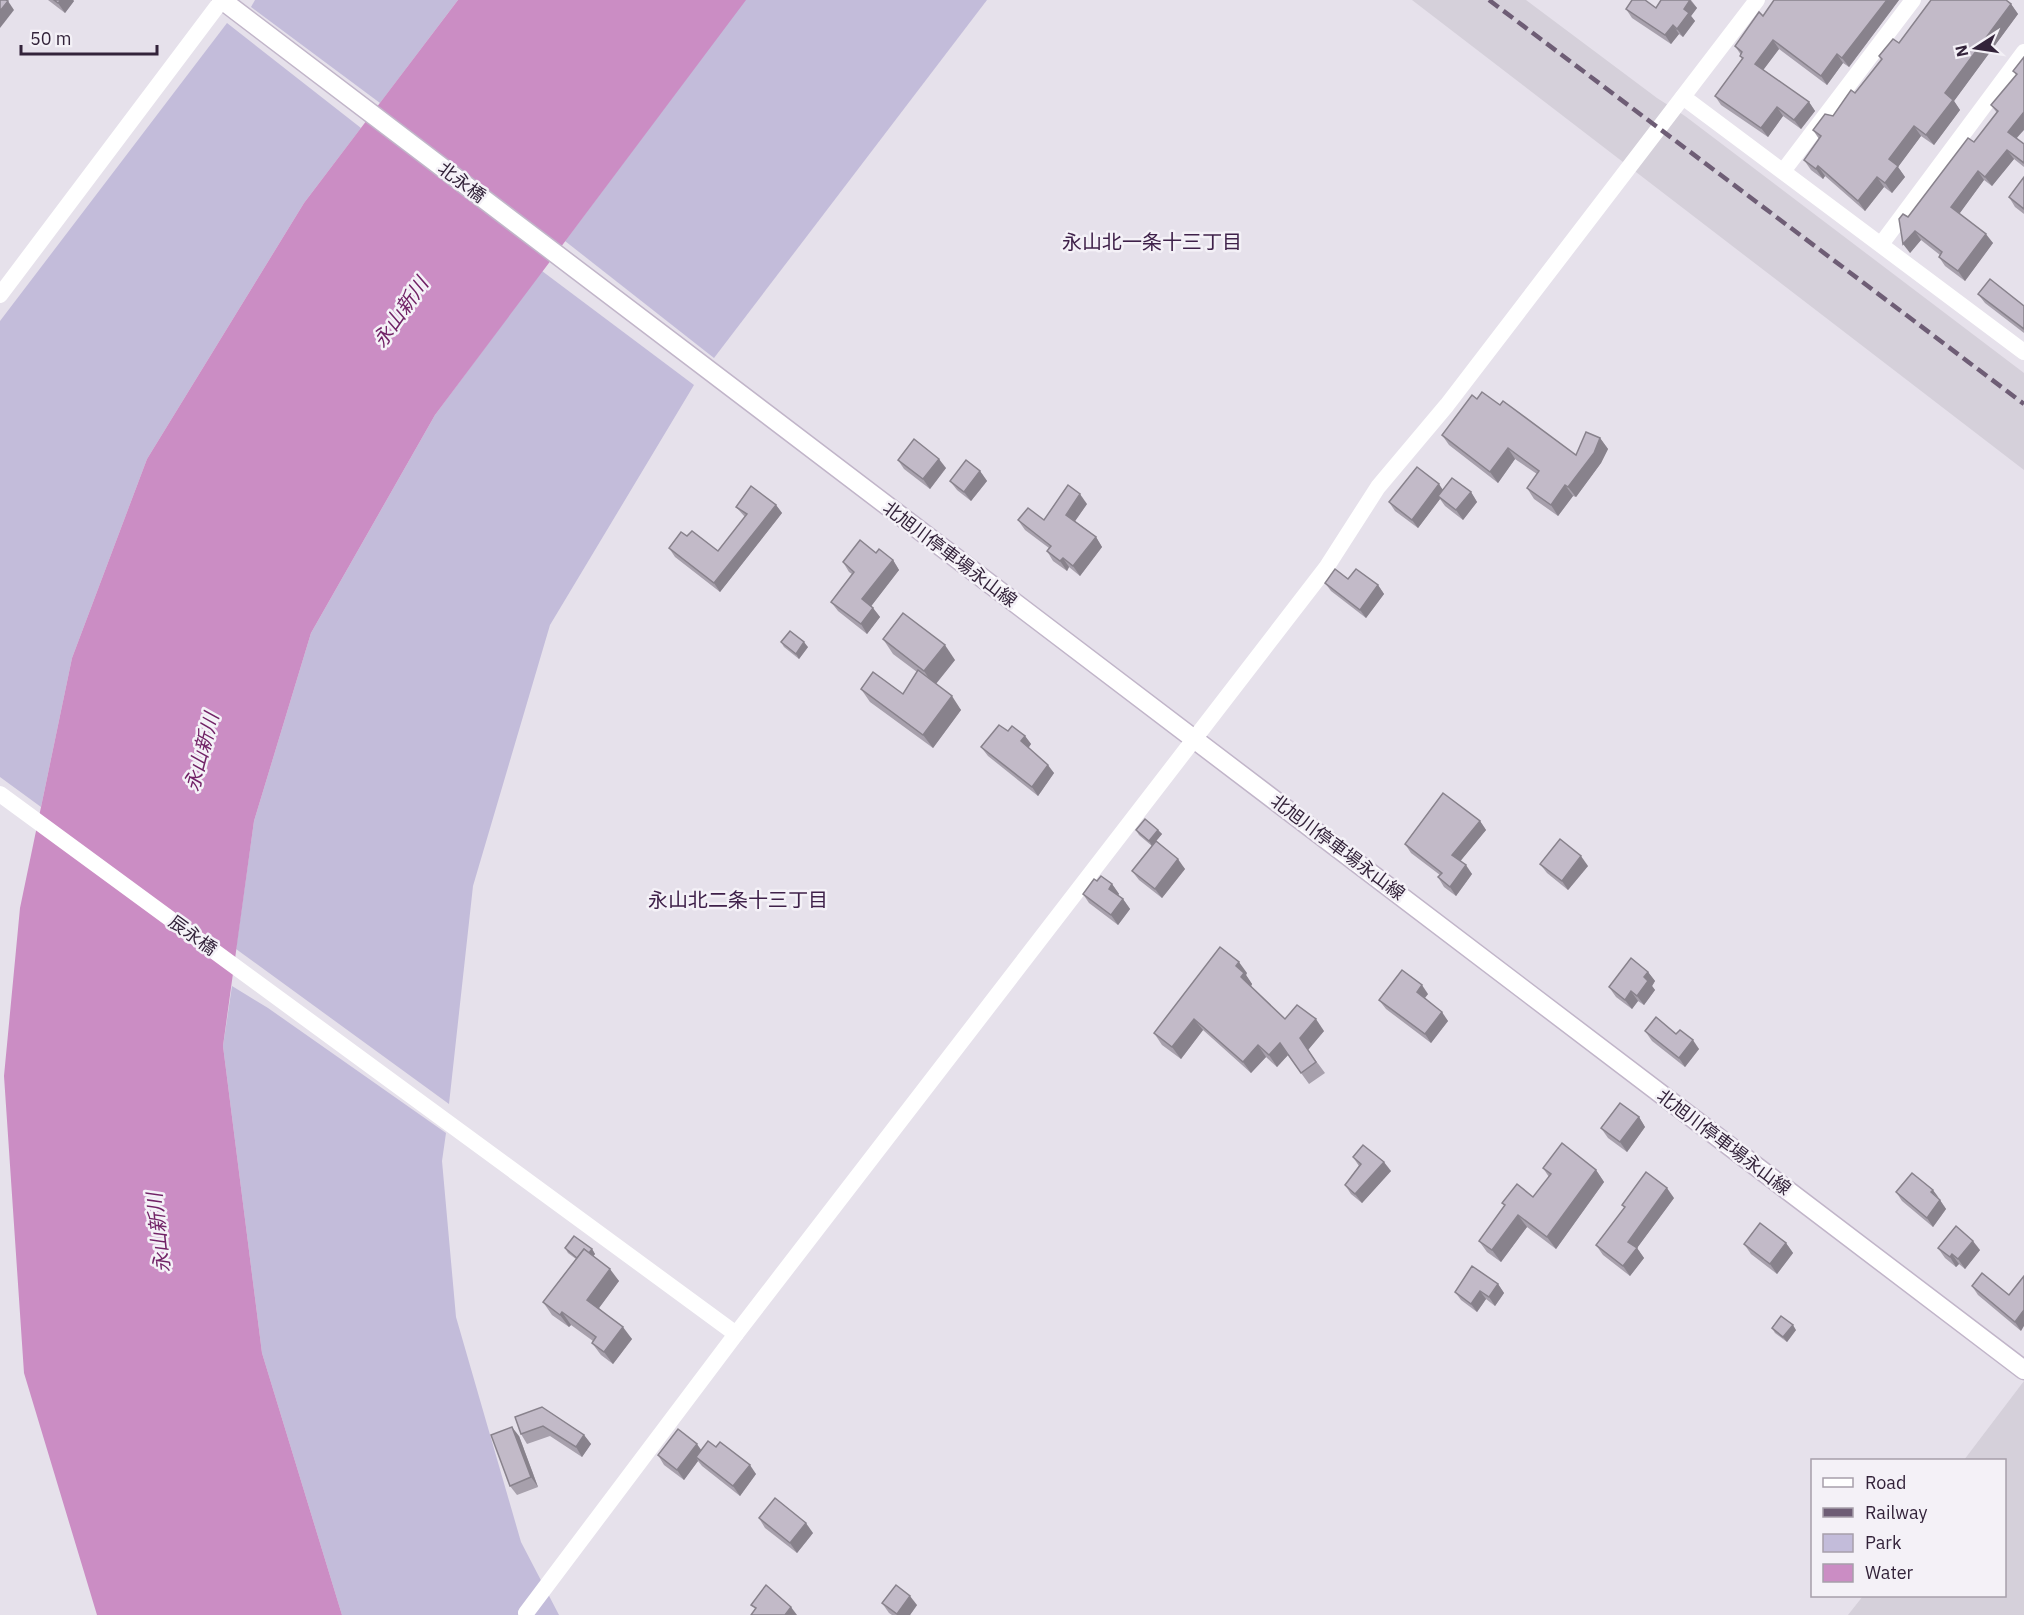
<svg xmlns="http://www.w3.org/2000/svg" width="2024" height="1615" font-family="'IBM Plex Sans','Noto Sans JP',sans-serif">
  <rect width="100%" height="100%" fill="#e6e1eb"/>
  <g fill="#d5d0da">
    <path d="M1412,0H1526L1657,98L1685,116L2024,373V470Z"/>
    <path d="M2024,1381V1615H1848L1863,1596H2004V1460H1964Z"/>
  </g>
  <g fill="#c3bcda">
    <path d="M255,0H458L380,103L251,7Z"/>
    <path d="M745,0H987L714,358L565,241Z"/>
    <path d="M227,23L361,128L304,203L147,459L72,658L41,807L0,777V321Z"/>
    <path d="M542,271L694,385L550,625L473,886L449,1104L236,949L254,821L311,633L435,415Z"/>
    <path d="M232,986L268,1008L446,1133L442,1161L456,1317L521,1542L559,1615H342L262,1353L223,1046Z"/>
  </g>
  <path fill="#cb8dc4" d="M458,0H746L435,415L311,633L254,821L223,1046L262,1353L342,1615H97L24,1373L4,1076L20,908L72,658L147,459L304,203Z"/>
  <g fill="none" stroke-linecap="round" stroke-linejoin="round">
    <defs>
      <path id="secondary" d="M222,0L2024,1370"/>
    </defs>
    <use href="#secondary" stroke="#c1b5c9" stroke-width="21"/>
    <g stroke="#fff" stroke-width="16">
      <path d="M1683,97L2024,352"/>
      <path d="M1784,170L1913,0"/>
      <path d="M1882,243L2024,52"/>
      <path d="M0,295L222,0"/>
      <path d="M0,794L736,1334"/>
      <path d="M526,1613L736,1334L1326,568L1378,487L1447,405L1757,0"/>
    </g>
    <use href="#secondary" stroke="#fff" stroke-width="18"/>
    <path stroke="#6e5d75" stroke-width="4.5" stroke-dasharray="12 6" stroke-linecap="butt" d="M1489,0L2024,404"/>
  </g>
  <g fill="#a7a0ac">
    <path d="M48,0H73L74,1L65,13Z"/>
    <path d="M1661,0H1691L1697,8L1691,16L1695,21L1683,37L1679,34L1671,44L1632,18L1626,9L1656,8Z"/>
    <path d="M1899,0L1849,67L1843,63L1827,85L1779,49L1763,70L1809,102L1815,111L1801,129L1783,116L1768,137L1721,105L1715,96L1742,59L1740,56L1741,55L1735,46L1763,16Z"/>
    <path d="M2011,4L2018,14L1954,101L1960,110L1934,145L1921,136L1898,167L1905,177L1892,193L1884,187L1865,211L1825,176L1823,179L1811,170L1804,160L1819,139L1813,130L1833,116L1855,93L1881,59L1879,56L1899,43Z"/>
    <path d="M2024,57L2017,139L2024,144V167L2014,159L1992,186L1984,180L1959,214L1993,243L1965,281L1945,266L1939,257L1940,255L1921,240L1910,253L1908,217L1974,142L1997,113L1991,105L2016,75L2013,71Z"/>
    <path d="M2024,177V214L2015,207L2009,197Z"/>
    <path d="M1978,294L2024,306V333L1985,303Z"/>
    <path d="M1477,399L1500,405L1576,455L1600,438L1608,449L1601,463L1576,497L1573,496L1558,516L1534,499L1527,488L1537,474L1515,459L1498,483L1449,445L1442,435Z"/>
    <path d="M898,460L946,468L930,489L904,469Z"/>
    <path d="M980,471L987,481L971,501L957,490L950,481Z"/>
    <path d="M1443,489L1471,492L1477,502L1463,520L1445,506L1440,499L1418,528L1395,511L1389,502Z"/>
    <path d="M1087,504L1075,521L1096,537L1102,547L1080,576L1069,567L1067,571L1053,561L1047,551L1049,548L1025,530L1018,520H1044Z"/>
    <path d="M776,505L782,513L720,592L675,557L669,548L687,536L718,551L745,517L736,507Z"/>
    <path d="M876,553L893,560L899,570L871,606L873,608L880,617L867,634L838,611L831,602L852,574L849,572L843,562Z"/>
    <path d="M1348,579L1378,585L1384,594L1366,618L1331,591L1325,583Z"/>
    <path d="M883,639L955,660L936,684L961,710L933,748L870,702L861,689L903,694L917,672L893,654Z"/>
    <path d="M781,642L808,647L799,659L784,647Z"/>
    <path d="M1008,731L1025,736L1031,744L1028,748L1054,773L1038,796L988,756L981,747Z"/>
    <path d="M1480,821L1486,830L1460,861L1472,874L1456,896L1444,887L1438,877L1440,875L1411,853L1405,844Z"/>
    <path d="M1136,830H1158L1162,834L1156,841L1185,869L1162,898L1139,880L1132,871L1152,846L1139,835Z"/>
    <path d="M1540,864L1588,866L1568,890L1547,873Z"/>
    <path d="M1097,881L1112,884L1119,894L1118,895L1123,899L1130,909L1118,925L1089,903L1083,894Z"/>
    <path d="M1648,972L1655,981L1652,986L1655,990L1644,1005L1638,1001L1632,1009L1616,997L1609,987Z"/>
    <path d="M1247,973L1246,975L1252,984L1251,987L1285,1019L1324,1031L1308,1050L1325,1073L1309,1084L1288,1055L1277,1067L1266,1057L1251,1073L1203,1030L1181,1059L1162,1045L1154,1033Z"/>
    <path d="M1428,994L1425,998L1448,1021L1431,1043L1386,1009L1379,1000Z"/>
    <path d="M1645,1031L1676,1034L1699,1049L1685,1067L1652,1041Z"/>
    <path d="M1639,1117L1645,1127L1627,1152L1608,1138L1601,1128Z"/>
    <path d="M1353,1157L1391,1171L1362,1203L1351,1194L1345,1185L1359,1166Z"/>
    <path d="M1543,1168L1596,1170L1604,1182L1556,1249L1527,1227L1501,1262L1487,1252L1479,1241L1505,1206L1502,1203L1533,1197L1549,1177Z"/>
    <path d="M1896,1192L1939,1199L1946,1209L1933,1227L1902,1201Z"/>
    <path d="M1674,1198L1637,1248L1644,1258L1630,1276L1603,1255L1596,1245L1625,1208L1622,1205Z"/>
    <path d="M1786,1243L1793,1253L1777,1274L1751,1254L1744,1244Z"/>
    <path d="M565,1248L592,1249L595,1254L593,1256L619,1281L599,1308L632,1339L613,1364L601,1355L592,1343L593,1341L571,1325L569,1327L552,1315L543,1302L576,1259L568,1253Z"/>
    <path d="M1938,1248L1980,1250L1965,1269L1959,1264L1956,1267L1945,1258Z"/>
    <path d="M1498,1284L1504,1293L1495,1306L1486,1299L1477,1312L1461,1300L1455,1292Z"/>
    <path d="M1972,1286L2009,1295L2021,1331L1978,1295Z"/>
    <path d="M1772,1328L1796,1330L1787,1342L1775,1333Z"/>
    <path d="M515,1417L584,1435L591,1444L582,1457L550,1436L527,1444L521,1434Z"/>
    <path d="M519,1436L538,1487L517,1495L510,1486Z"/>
    <path d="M716,1447L756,1474L740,1496L702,1466L698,1461L684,1480L664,1465L658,1455L701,1450Z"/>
    <path d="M759,1518L813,1533L797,1553L765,1528Z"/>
    <path d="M882,1603L917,1605L910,1615H892L889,1613Z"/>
  </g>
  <g fill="#88828c">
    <path d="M61,0H73L74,1L65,13L58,3Z"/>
    <path d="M1690,0L1697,8L1691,16L1695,21L1683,37L1677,29L1684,9Z"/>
    <path d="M1887,0H1899L1849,67L1842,58Z"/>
    <path d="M8,1L14,10L0,28V11Z"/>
    <path d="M2011,4L2018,14L1954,101L1960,110L1934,145L1926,135L1945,93Z"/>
    <path d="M1673,25L1679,34L1671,44L1665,35Z"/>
    <path d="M1773,40L1779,49L1761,73L1755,64Z"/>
    <path d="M1837,54L1843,63L1827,85L1821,76Z"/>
    <path d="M1809,102L1815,111L1801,129L1794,120Z"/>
    <path d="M1777,107L1783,116L1768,137L1761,128Z"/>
    <path d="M2024,112V130L2014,141L2008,132Z"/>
    <path d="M1914,126L1921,136L1898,167L1905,177L1892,193L1885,183L1889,159Z"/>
    <path d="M2007,150L2014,159L1992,186L1985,177Z"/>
    <path d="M1818,166L1825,176L1823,179L1816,169Z"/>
    <path d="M1978,171L1984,180L1957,217L1951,207Z"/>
    <path d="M1877,177L1884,187L1865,211L1858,201Z"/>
    <path d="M1915,231L1921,240L1910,253L1903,244Z"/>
    <path d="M1986,234L1993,243L1965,281L1958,271Z"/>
    <path d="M1600,438L1608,449L1601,463L1576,497L1568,487Z"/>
    <path d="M1508,448L1515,459L1498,483L1490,472Z"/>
    <path d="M939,459L946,468L930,489L923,479Z"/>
    <path d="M980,471L987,481L971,501L964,492Z"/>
    <path d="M1439,484L1445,493L1438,496L1440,499L1418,528L1412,520Z"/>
    <path d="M1565,485L1573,496L1558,516L1551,505Z"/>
    <path d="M1471,492L1477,502L1463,520L1456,510Z"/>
    <path d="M1080,494L1087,504L1073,524L1066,515Z"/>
    <path d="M776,505L782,513L720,592L714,583Z"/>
    <path d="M1096,537L1102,547L1080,576L1073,566Z"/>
    <path d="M1063,558L1069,567L1067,571L1060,561Z"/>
    <path d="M893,560L899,570L869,609L862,599Z"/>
    <path d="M1378,585L1384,594L1366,618L1360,610Z"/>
    <path d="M873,608L880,617L867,634L861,624Z"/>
    <path d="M804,642L808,647L799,659L796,654Z"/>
    <path d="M945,645L955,660L934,686L924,671Z"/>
    <path d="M952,696L961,710L933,748L923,735Z"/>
    <path d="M1025,736L1031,744L1027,750L1021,741Z"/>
    <path d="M1048,765L1054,773L1038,796L1032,787Z"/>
    <path d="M1480,821L1486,830L1458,864L1452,855Z"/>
    <path d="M1158,830L1162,834L1152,846L1149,841Z"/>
    <path d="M1581,856L1588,866L1568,890L1562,881Z"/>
    <path d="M1178,859L1185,869L1162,898L1155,889Z"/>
    <path d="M1466,865L1472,874L1456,896L1450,887Z"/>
    <path d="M1112,884L1119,894L1116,898L1109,889Z"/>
    <path d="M1123,899L1130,909L1118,925L1111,915Z"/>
    <path d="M1239,962L1247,973L1246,975L1252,984L1249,989L1241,977L1236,966Z"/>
    <path d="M1648,972L1655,981L1652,986L1655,990L1644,1005L1637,996L1644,977Z"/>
    <path d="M1422,985L1428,994L1423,1000L1417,992Z"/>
    <path d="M1631,991L1638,1001L1632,1009L1625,1000Z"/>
    <path d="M1442,1012L1448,1021L1431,1043L1425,1034Z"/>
    <path d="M1194,1019L1203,1030L1181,1059L1172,1047Z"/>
    <path d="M1316,1019L1324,1031L1308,1050L1300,1038Z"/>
    <path d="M1693,1040L1699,1049L1685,1067L1679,1058Z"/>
    <path d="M1280,1043L1288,1055L1277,1067L1269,1055Z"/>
    <path d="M1258,1045L1266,1057L1251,1073L1243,1062Z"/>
    <path d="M1639,1117L1645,1127L1627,1152L1620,1142Z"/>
    <path d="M1384,1162L1391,1171L1362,1203L1355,1194Z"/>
    <path d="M1596,1170L1604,1182L1556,1249L1547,1237Z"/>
    <path d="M1667,1188L1674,1198L1637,1248L1644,1258L1630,1276L1623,1266L1628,1242Z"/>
    <path d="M1933,1190L1939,1198L1931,1192Z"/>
    <path d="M1940,1200L1946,1209L1933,1227L1927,1218Z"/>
    <path d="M1518,1215L1527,1227L1501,1262L1492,1250Z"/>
    <path d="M1973,1241L1980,1250L1965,1269L1958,1259Z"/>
    <path d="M1786,1243L1793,1253L1777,1274L1770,1264Z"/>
    <path d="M592,1249L595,1254L586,1266L582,1261Z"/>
    <path d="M1952,1254L1959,1264L1956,1267L1950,1257Z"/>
    <path d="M610,1269L619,1281L596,1312L587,1300Z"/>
    <path d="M1498,1284L1504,1293L1495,1306L1489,1297Z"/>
    <path d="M1480,1291L1486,1299L1477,1312L1471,1304Z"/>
    <path d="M2024,1310V1326L2021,1331L2015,1322Z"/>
    <path d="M562,1312L571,1325L569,1327L560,1315Z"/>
    <path d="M1793,1325L1796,1330L1787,1342L1783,1337Z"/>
    <path d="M623,1327L632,1339L613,1364L604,1352Z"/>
    <path d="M512,1427L519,1436L538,1487L531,1477Z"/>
    <path d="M584,1435L591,1444L582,1457L576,1447Z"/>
    <path d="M697,1444L704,1454L696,1457L698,1461L684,1480L677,1470Z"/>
    <path d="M750,1465L756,1474L740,1496L733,1486Z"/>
    <path d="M806,1523L813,1533L797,1553L790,1543Z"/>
    <path d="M910,1596L917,1605L910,1615H897V1614Z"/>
    <path d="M791,1607L797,1615H785Z"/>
  </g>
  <g fill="#c2bac8" stroke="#88828c" stroke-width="1.5">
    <path d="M0,0H6L8,1L0,11Z"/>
    <path d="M54,0H61L58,3Z"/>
    <path d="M1632,0H1645L1656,8L1661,0H1690L1684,9L1689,13L1677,29L1673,25L1665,35L1626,9Z"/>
    <path d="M1774,0H1887L1842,58L1837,54L1821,76L1773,40L1755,64L1809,102L1794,120L1777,107L1761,128L1715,96L1743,58L1740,56L1742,52L1735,46L1759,12L1763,16Z"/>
    <path d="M1931,0H2006L2011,4L1945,93L1953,100L1926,135L1914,126L1889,159L1898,166L1885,183L1877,177L1858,201L1818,166L1816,169L1804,160L1821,136L1813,130L1825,114L1833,116L1851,90L1855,93L1882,59L1879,56L1893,39L1899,43Z"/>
    <path d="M2024,57V112L2008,132L2024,144V163L2007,150L1985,177L1978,171L1951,207L1986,234L1958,271L1939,257L1942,252L1915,231L1903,244L1899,219L1903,214L1908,217L1968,138L1974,142L1998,111L1991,105L2017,74L2013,71Z"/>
    <path d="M2024,177V209L2009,197Z"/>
    <path d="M1990,279L2024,306V329L1978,294Z"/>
    <path d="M1482,392L1500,405L1503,401L1576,455L1586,432L1600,438L1594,453L1568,487L1565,485L1551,505L1527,488L1539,471L1508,448L1490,472L1442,435L1472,395L1477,399Z"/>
    <path d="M914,439L939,459L923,479L898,460Z"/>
    <path d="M966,460L980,471L964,492L950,481Z"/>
    <path d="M1417,467L1439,484L1412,520L1389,502Z"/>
    <path d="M1452,478L1471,492L1456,510L1438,496Z"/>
    <path d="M1068,485L1080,494L1066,515L1096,537L1073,566L1063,558L1060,561L1047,551L1051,546L1018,520L1028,508L1044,520Z"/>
    <path d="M751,486L776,505L714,583L669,548L681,532L687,536L692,531L718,551L747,514L736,507Z"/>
    <path d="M860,540L876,553L879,549L893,560L862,599L873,608L861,624L831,602L854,572L843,562Z"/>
    <path d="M1335,569L1348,579L1356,569L1378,585L1360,610L1325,583Z"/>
    <path d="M903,613L945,645L924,671L883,639Z"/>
    <path d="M790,631L804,642L796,654L781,642Z"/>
    <path d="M918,670L952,696L923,735L861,689L873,672L903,694Z"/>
    <path d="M999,725L1008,731L1012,726L1025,736L1021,741L1048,765L1032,787L981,747Z"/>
    <path d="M1443,793L1480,821L1452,855L1466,865L1450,887L1438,877L1442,873L1405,844Z"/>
    <path d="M1145,819L1158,830L1149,841L1136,830Z"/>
    <path d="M1560,839L1581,856L1562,881L1540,864Z"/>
    <path d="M1156,841L1178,859L1155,889L1132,871Z"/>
    <path d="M1101,876L1112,884L1109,889L1123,899L1111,915L1083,894L1094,879L1097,881Z"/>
    <path d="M1220,947L1239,962L1236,966L1244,973L1241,977L1285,1019L1297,1005L1316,1019L1300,1038L1316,1062L1301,1073L1280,1043L1269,1055L1258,1045L1243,1062L1194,1019L1172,1047L1154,1033Z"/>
    <path d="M1631,958L1648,972L1644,977L1648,981L1637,996L1631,991L1625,1000L1609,987Z"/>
    <path d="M1402,970L1422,985L1417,992L1442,1012L1425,1034L1379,1000Z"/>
    <path d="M1656,1017L1676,1034L1680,1030L1693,1040L1679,1058L1645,1031Z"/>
    <path d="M1620,1103L1639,1117L1620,1142L1601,1128Z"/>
    <path d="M1562,1143L1596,1170L1547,1237L1518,1215L1492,1250L1479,1241L1505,1205L1502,1203L1517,1184L1533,1197L1551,1174L1543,1168Z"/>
    <path d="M1363,1145L1384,1162L1355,1194L1345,1185L1361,1164L1353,1157Z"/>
    <path d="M1646,1172L1667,1188L1628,1242L1637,1248L1623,1266L1596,1245L1625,1207L1622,1205Z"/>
    <path d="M1912,1173L1933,1190L1931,1192L1940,1200L1927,1218L1896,1192Z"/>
    <path d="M1760,1223L1786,1243L1770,1264L1744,1244Z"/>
    <path d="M1956,1226L1973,1241L1958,1259L1952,1254L1950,1257L1938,1248Z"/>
    <path d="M574,1236L592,1249L589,1253L584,1249L577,1258L565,1248Z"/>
    <path d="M584,1249L610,1269L587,1300L623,1327L604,1352L592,1343L596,1337L562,1312L560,1315L543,1302Z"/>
    <path d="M1472,1266L1498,1284L1489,1297L1480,1291L1471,1304L1455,1292Z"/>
    <path d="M1982,1273L2009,1295L2024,1276V1310L2015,1322L1972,1286Z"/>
    <path d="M1781,1316L1793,1325L1783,1337L1772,1328Z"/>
    <path d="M542,1407L584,1435L576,1447L543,1426L521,1434L515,1417Z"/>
    <path d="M512,1427L531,1477L510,1486L491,1435Z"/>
    <path d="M678,1429L697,1444L677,1470L658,1455Z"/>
    <path d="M708,1441L716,1447L720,1442L750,1465L733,1486L696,1457Z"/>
    <path d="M775,1498L806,1523L790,1543L759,1518Z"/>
    <path d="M766,1585L791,1607L785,1615H751L756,1608L751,1605Z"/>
    <path d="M896,1585L910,1596L897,1614L882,1603Z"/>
  </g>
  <g text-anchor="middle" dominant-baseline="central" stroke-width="5" stroke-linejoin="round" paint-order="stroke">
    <g font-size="18" fill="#33233a" stroke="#f4f1f7">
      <text transform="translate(462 182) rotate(37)">北永橋</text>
      <text transform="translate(950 554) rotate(37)">北旭川停車場永山線</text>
      <text transform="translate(1338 847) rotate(37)">北旭川停車場永山線</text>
      <text transform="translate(193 935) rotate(36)">辰永橋</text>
      <text transform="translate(1724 1142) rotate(37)">北旭川停車場永山線</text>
    </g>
    <g font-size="20" fill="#3f214a" stroke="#f4f1f7">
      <text x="1152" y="241">永山北一条十三丁目</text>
      <text x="738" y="899">永山北二条十三丁目</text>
    </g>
    <g font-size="20" font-style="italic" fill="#712266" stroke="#f4f1f7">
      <text transform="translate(400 312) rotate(-55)">永山新川</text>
      <text transform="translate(201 752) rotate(-75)">永山新川</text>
      <text transform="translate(158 1233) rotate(-96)">永山新川</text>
    </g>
  </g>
  <rect x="1811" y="1459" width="195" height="138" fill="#f4f1f7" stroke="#a79fab" stroke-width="1.5"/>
  <rect x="1823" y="1478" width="30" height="9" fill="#ffffff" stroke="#a79fab" stroke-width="1.5"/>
  <text x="1865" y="1489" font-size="18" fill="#33233a">Road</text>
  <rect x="1823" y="1508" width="30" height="9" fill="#6e5d75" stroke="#a79fab" stroke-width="1.5"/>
  <text x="1865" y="1519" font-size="18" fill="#33233a">Railway</text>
  <rect x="1823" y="1534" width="30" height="18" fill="#c3bcda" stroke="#a79fab" stroke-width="1.5"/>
  <text x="1865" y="1549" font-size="18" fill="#33233a">Park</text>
  <rect x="1823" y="1564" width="30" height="18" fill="#cb8dc4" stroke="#a79fab" stroke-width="1.5"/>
  <text x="1865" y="1579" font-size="18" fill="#33233a">Water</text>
  <g transform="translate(1976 48) rotate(258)" stroke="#f4f1f7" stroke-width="4.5" paint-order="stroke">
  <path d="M0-4.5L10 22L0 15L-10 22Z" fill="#33233a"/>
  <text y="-9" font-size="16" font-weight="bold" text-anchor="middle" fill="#33233a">N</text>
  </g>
  <path d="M21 45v9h136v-9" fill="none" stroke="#33233a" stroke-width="3"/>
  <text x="30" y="45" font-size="18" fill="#33233a" stroke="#f4f1f7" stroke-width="4.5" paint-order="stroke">50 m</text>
</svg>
